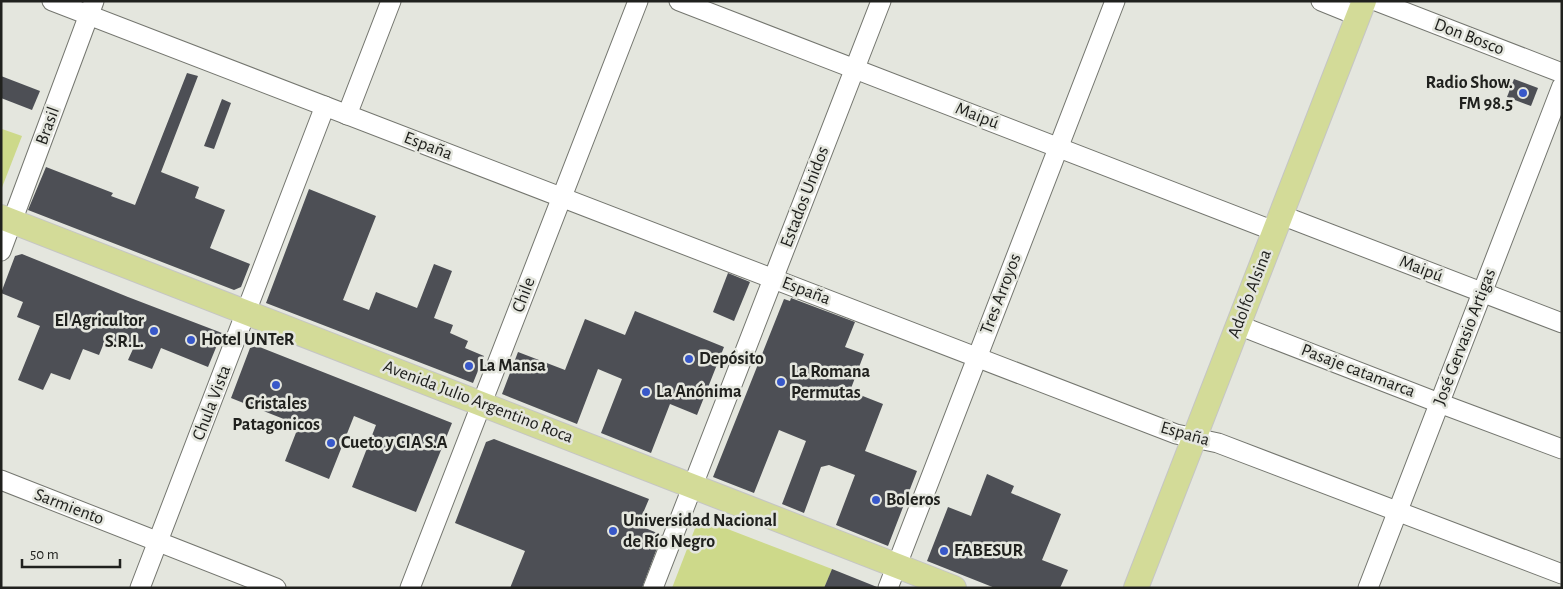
<svg xmlns="http://www.w3.org/2000/svg" width="1563" height="589" font-family="'Alegreya Sans',sans-serif">
  <rect width="100%" height="100%" fill="#e4e6de"/>
  <g fill="#cdd98a">
    <path d="M2,129L22,136L1,190V131Z"/>
    <path d="M699,518L832,569L824,588H672Z"/>
  </g>
  <g fill="#4d4f55">
    <path d="M187,73L198,76L161,172L199,187L195,198L225,210L210,248L250,264L241,287L234,290L28,210L46,167L113,193L111,196L135,205Z"/>
    <path d="M1,76L40,91L32,110L1,98Z"/>
    <path d="M1514,79L1538,88L1531,106L1507,97Z"/>
    <path d="M222,99L231,103L214,149L204,146Z"/>
    <path d="M309,189L376,216L343,300L369,310L376,292L417,308L434,264L452,271L434,318L453,325L450,333L468,341L465,348L484,356L473,383L266,303Z"/>
    <path d="M22,254L128,297L222,333L208,367L161,348L152,369L128,360L133,349L106,338L99,355L83,349L70,380L51,373L43,390L18,380L40,326L17,317L23,302L1,293L15,256Z"/>
    <path d="M728,273L750,282L734,321L713,312Z"/>
    <path d="M791,298L855,322L845,347L864,354L850,391L883,404L865,451L917,471L888,546L836,525L855,475L829,465L821,467L804,513L782,504L806,441L779,430L754,493L713,477L784,299L790,301Z"/>
    <path d="M635,311L724,347L697,415L670,404L651,453L601,433L622,379L598,369L577,424L502,394L518,352L565,370L585,319L625,335Z"/>
    <path d="M257,346L452,423L416,512L352,487L376,425L354,416L329,479L285,461L299,425L231,398L250,348Z"/>
    <path d="M494,439L649,499L638,525L662,535L642,588H510L525,551L455,523L486,442Z"/>
    <path d="M987,474L1014,486L1011,493L1061,514L1042,560L1068,570L1060,588H995L927,561L948,507L971,516Z"/>
    <path d="M832,569L877,587L876,588H824Z"/>
  </g>
  <g fill="none" stroke-linecap="round" stroke-linejoin="round">
    <defs>
      <g id="minor">
        <path d="M52,1L1176,434L1218,443L1562,574"/>
        <path d="M679,1L1274,231"/>
        <path d="M1321,1L1358,16"/>
        <path d="M1376,1L1562,73"/>
        <path d="M347,115L391,1"/>
        <path d="M1281,215L1562,323"/>
        <path d="M1,251L94,1"/>
        <path d="M1238,325L1439,403L1562,449"/>
        <path d="M1,480L276,588"/>
        <path d="M140,588L325,106"/>
        <path d="M410,588L638,1"/>
        <path d="M653,588L881,1"/>
        <path d="M888,588L1115,1"/>
        <path d="M1368,588L1562,86"/>
      </g>
      <g id="major">
        <path d="M1,217L954,588"/>
        <path d="M1136,588L1364,1"/>
      </g>
    </defs>
    <use href="#minor" stroke="#74766f" stroke-width="21"/>
    <use href="#major" stroke="#c5c5c4" stroke-width="26"/>
    <use href="#minor" stroke="#fff" stroke-width="19"/>
    <use href="#major" stroke="#d3db98" stroke-width="24"/>
  </g>
  <g fill="#3858c9" stroke="#e4e6de" stroke-width="2">
    <circle cx="1523" cy="93" r="5"/>
    <circle cx="154" cy="331" r="5"/>
    <circle cx="191" cy="340" r="5"/>
    <circle cx="689" cy="359" r="5"/>
    <circle cx="469" cy="366" r="5"/>
    <circle cx="781" cy="382" r="5"/>
    <circle cx="276" cy="385" r="5"/>
    <circle cx="646" cy="392" r="5"/>
    <circle cx="331" cy="443" r="5"/>
    <circle cx="876" cy="500" r="5"/>
    <circle cx="613" cy="531" r="5"/>
    <circle cx="944" cy="551" r="5"/>
  </g>
  <g text-anchor="middle" dominant-baseline="central" stroke-width="5" stroke-linejoin="round" paint-order="stroke">
    <g font-size="18" fill="#20211e" stroke="#e4e6de">
      <text transform="translate(1469 37) rotate(21)">Don Bosco</text>
      <text transform="translate(977 116) rotate(21)">Maipú</text>
      <text transform="translate(48 126) rotate(-70)">Brasil</text>
      <text transform="translate(428 146) rotate(21)">España</text>
      <text transform="translate(805 197) rotate(-69)">Estados Unidos</text>
      <text transform="translate(1421 269) rotate(21)">Maipú</text>
      <text transform="translate(806 291) rotate(21)">España</text>
      <text transform="translate(1001 294) rotate(-69)">Tres Arroyos</text>
      <text transform="translate(1250 294) rotate(-69)">Adolfo Alsina</text>
      <text transform="translate(524 295) rotate(-69)">Chile</text>
      <text transform="translate(1465 337) rotate(-69)">José Gervasio Artigas</text>
      <text transform="translate(1358 371) rotate(21)">Pasaje catamarca</text>
      <text transform="translate(478 402) rotate(21)">Avenida Julio Argentino Roca</text>
      <text transform="translate(212 403) rotate(-69)">Chula Vista</text>
      <text transform="translate(1185 434) rotate(16)">España</text>
      <text transform="translate(69 507) rotate(21)">Sarmiento</text>
    </g>
    <g font-size="18" font-weight="bold" fill="#20211e" stroke="#e4e6de" text-anchor="start">
      <text x="1513" y="83" text-anchor="end">Radio Show.<tspan x="1513" dy="21">FM 98.5</tspan></text>
      <text x="144" y="321" text-anchor="end">El Agricultor<tspan x="144" dy="21">S.R.L.</tspan></text>
      <text x="201" y="340">Hotel UNTeR</text>
      <text x="699" y="359">Depósito</text>
      <text x="479" y="366">La Mansa</text>
      <text x="791" y="372">La Romana<tspan x="791" dy="21">Permutas</tspan></text>
      <text x="656" y="392">La Anónima</text>
      <text x="276" y="404" text-anchor="middle">Cristales<tspan x="276" dy="21">Patagonicos</tspan></text>
      <text x="341" y="443">Cueto y CIA S.A</text>
      <text x="886" y="500">Boleros</text>
      <text x="623" y="521">Universidad Nacional<tspan x="623" dy="21">de Río Negro</tspan></text>
      <text x="954" y="551">FABESUR</text>
    </g>
  </g>
  <rect width="1563" height="589" fill="none" stroke="#20211e" stroke-width="5"/>
  <path d="M22 559v8h98v-8" fill="none" stroke="#20211e" stroke-width="2.5"/>
  <text x="30" y="559" font-size="15" fill="#20211e" stroke="#e4e6de" stroke-width="4" paint-order="stroke">50 m</text>
</svg>
